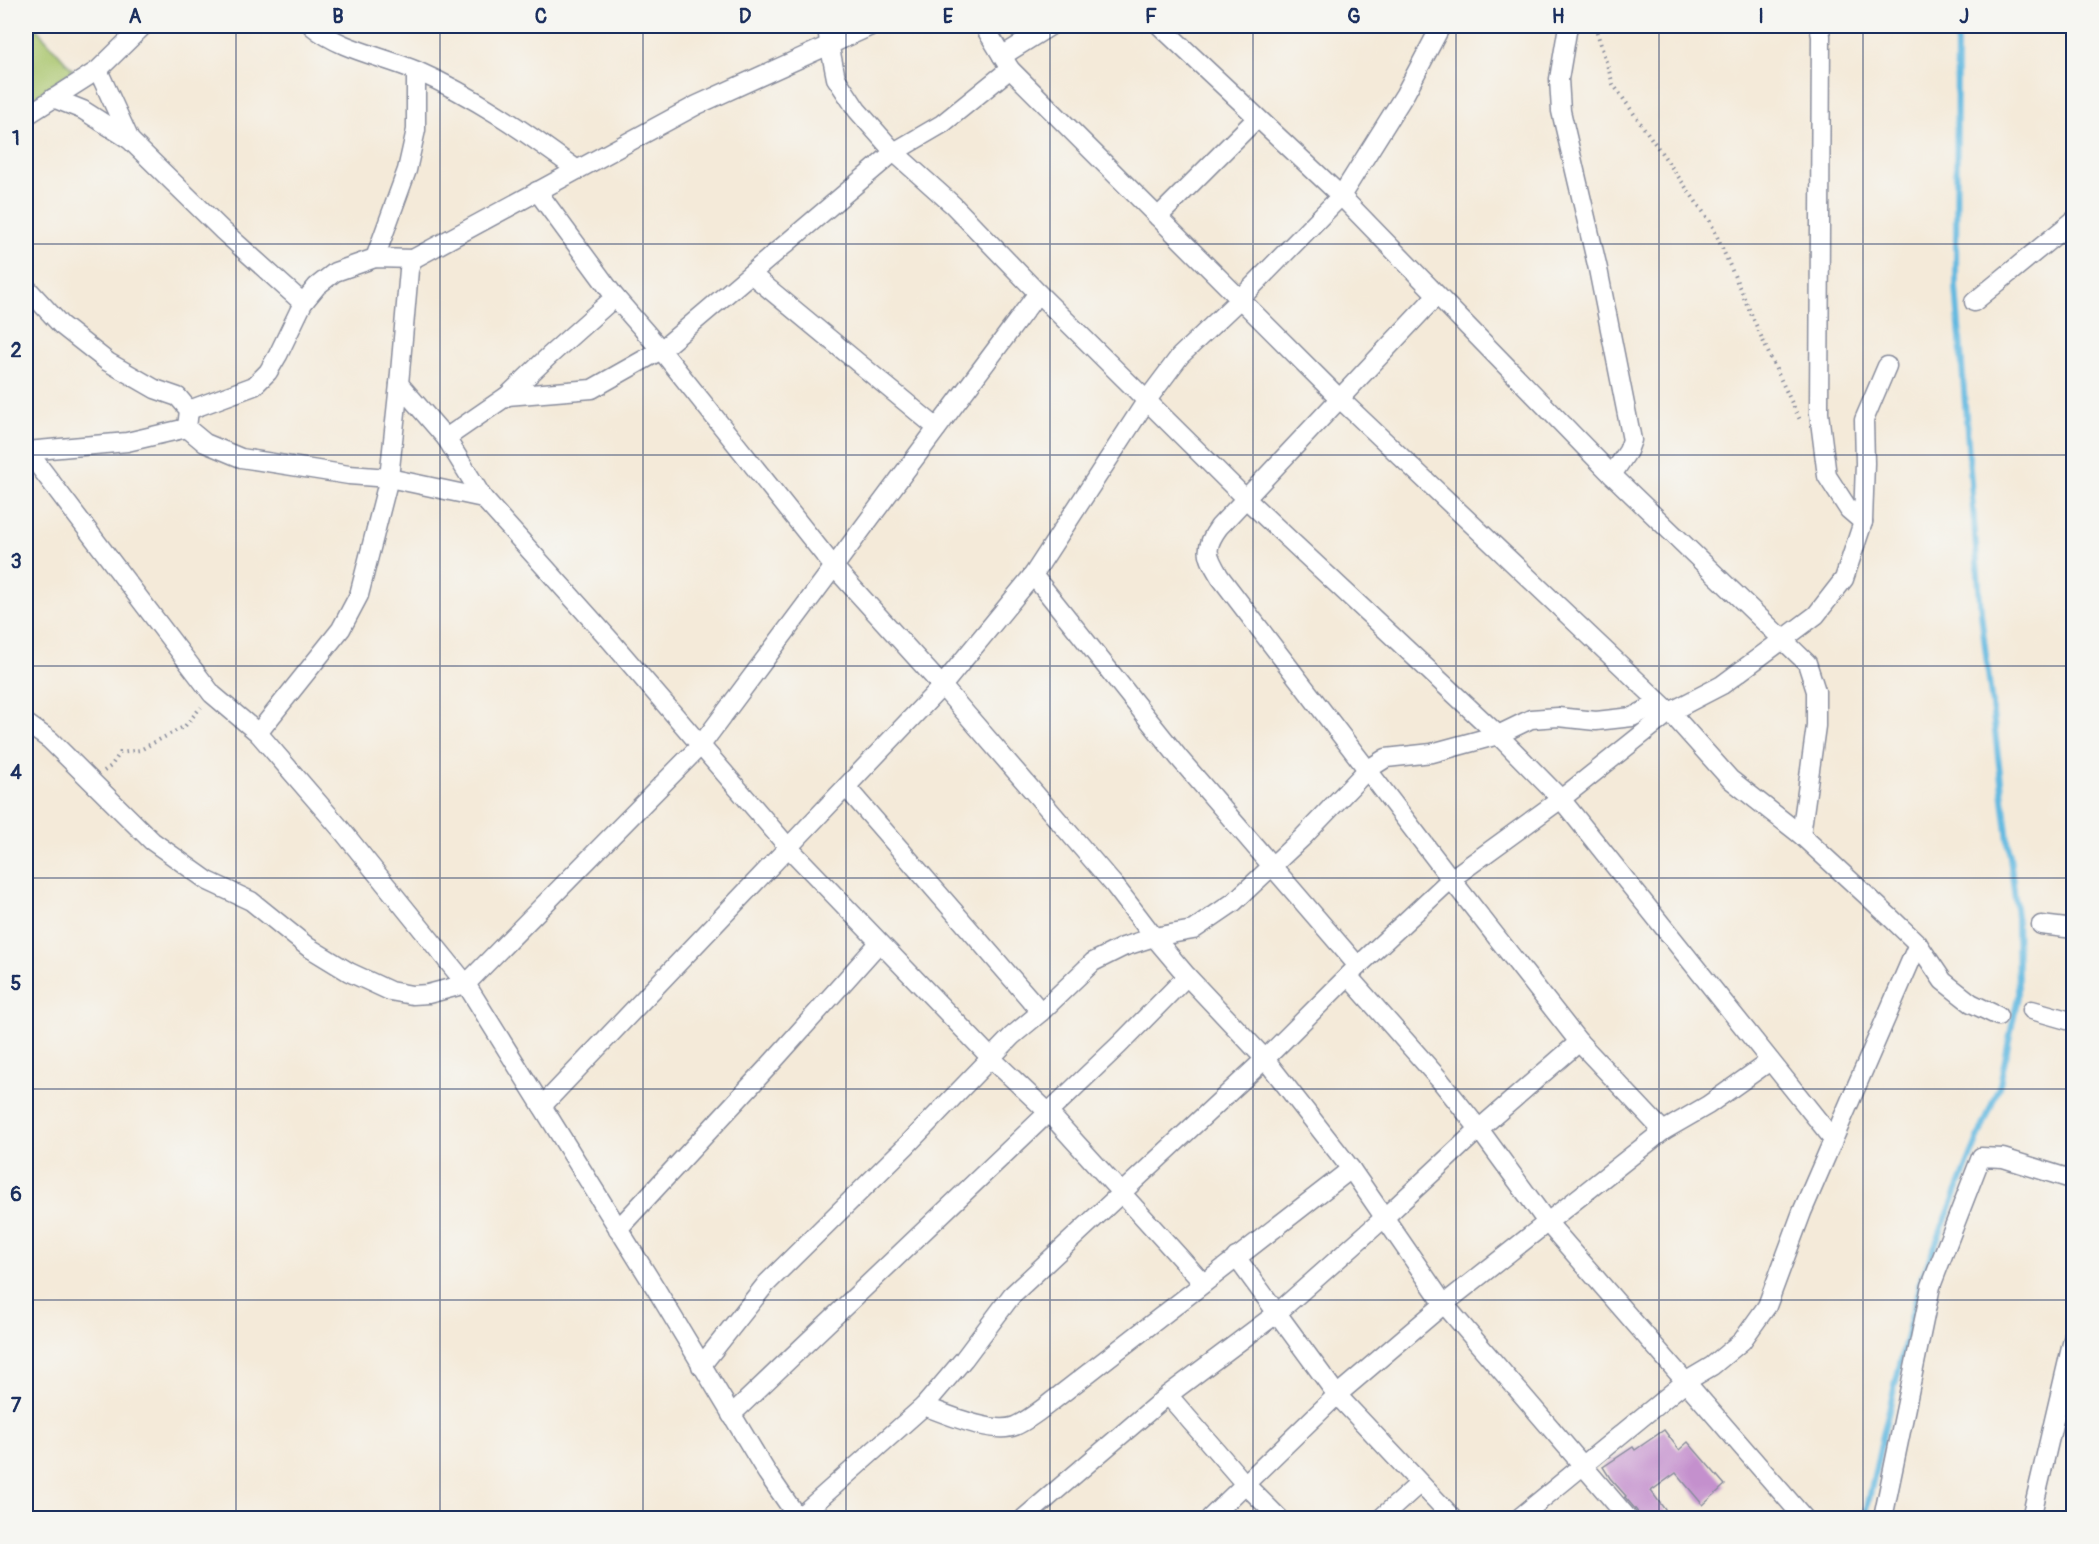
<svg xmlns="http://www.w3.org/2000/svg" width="2099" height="1544" font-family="Pangolin,sans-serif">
  <rect width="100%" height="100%" fill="#f6f6f2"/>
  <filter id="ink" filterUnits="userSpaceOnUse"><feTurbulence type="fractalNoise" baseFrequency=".0167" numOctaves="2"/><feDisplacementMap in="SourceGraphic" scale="12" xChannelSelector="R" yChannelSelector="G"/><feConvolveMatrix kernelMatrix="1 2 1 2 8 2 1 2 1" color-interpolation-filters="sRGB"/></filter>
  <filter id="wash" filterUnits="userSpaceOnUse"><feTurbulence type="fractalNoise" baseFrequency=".008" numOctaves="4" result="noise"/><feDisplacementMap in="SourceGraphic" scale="24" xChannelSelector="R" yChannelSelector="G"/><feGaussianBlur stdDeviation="1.35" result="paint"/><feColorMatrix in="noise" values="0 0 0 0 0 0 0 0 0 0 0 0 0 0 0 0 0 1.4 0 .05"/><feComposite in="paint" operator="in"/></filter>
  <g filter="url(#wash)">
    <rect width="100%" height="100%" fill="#f4ead9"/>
    <path fill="#a9c56c" stroke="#627a65" stroke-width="1.5" d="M26,26H34L73,70L26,104Z"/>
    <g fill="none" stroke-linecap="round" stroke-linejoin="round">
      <path stroke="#64b9e0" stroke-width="6" d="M1865,1518L1883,1435L1919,1285L2000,1084L2018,996L2017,916L1981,613L1956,287L1957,26"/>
    </g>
    <g id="blocks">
      <path fill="#c490cd" d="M1664,1430L1679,1450L1688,1442L1725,1485L1703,1505L1676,1473L1651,1491L1671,1518H1639L1637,1511L1625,1497L1626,1496L1610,1478L1603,1467L1633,1447L1635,1450Z"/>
    </g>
  </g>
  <g filter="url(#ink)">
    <use href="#blocks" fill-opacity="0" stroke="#888c9c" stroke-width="1.5"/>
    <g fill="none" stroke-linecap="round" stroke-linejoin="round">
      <defs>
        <g id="minor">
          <path d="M312,26C341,50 382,56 417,71C474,96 526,132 576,169"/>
          <path d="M827,26L829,43L836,78L857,110L894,152L953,205L1038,293L1245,498L1498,735L1561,799L1833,1139"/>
          <path d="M984,26L1010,69L1339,398L1670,712L1730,779L1801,835L1891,918L1918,944L1943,981L1971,1003L1998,1016"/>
          <path d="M1160,26L1341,196L1612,475L1807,663L1816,691V726L1801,835"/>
          <path d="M1568,26L1559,79L1561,111L1598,269L1632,440L1628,451L1612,475"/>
          <path d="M1819,26L1821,36L1819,413L1827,476L1849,510L1863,522"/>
          <path d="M1002,56L1050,26"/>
          <path d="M98,70L130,140L223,231L303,303"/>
          <path d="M53,98L83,110L130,140"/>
          <path d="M26,116L98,70L143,26"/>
          <path d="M537,191L615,297L661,350L834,567L942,686L1115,886L1154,937L1187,976L1265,1059L1351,1169L1444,1304L1628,1518"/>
          <path d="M1158,217L1257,118"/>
          <path d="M375,258L407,170L416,130V71"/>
          <path d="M751,274L937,428"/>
          <path d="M26,287L61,325L108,362L155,389L178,397L189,410L187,428L205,443L241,458L349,475L389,478L483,498L610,640L788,847L990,1057L1049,1113L1203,1283"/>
          <path d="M1437,295L1219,527C1203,549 1207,555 1220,577L1451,879L1579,1042L1663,1131"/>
          <path d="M1974,302L2074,220"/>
          <path d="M399,384L446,438L507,396L549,356L615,297"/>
          <path d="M507,396L592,389L661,350L894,152L942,124L1010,69"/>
          <path d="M189,410L254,386L268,372L278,355L303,303L317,286L335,272L375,258L413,259"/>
          <path d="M446,438L483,498"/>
          <path d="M26,449L212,694L258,733L340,828L466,984L656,1289L767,1473L798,1518L924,1406L964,1359L1012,1295L1265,1059L1358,966L1451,879L1561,799L1670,712L1722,685L1816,615L1844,579L1863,522L1865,463L1864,420L1887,366"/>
          <path d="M27,451L127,442L187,428"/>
          <path d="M1033,575L1179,758L1358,966"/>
          <path d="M26,723L50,740L152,841L208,881L251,901L308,947L349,972L390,991L412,995L428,994L466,984L701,745L1038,293"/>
          <path d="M258,733L341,629L359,595L389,478L399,384L409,270L413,259L697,105L871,26"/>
          <path d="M846,787L1041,1012"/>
          <path d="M2041,925L2074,929"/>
          <path d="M1348,976L1439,1079L1479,1129L1547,1222L1804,1518"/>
          <path d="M2032,1010L2074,1022"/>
          <path d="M542,1106L942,686L1033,575L1147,400L1180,356L1241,298L1341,196L1405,94L1441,26"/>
          <path d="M618,1229L767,1068L879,943"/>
          <path d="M1236,1257L1337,1395L1453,1518"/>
          <path d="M701,1366L766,1284L907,1145L1012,1036L1041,1012L1093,962L1123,947L1154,937L1193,930L1234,902L1302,838L1367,770L1386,758L1432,753L1498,735L1531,719L1558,717L1596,721L1632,717L1659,703"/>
          <path d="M1168,1395L1245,1484L1279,1518"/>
          <path d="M924,1406C946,1414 993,1435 1015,1426C1029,1420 1043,1408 1055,1399L1351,1169"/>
          <path d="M731,1415L1119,1045L1187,976"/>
          <path d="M1024,1518L1168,1395L1276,1314L1384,1218L1479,1129L1579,1042"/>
          <path d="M1210,1518L1337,1395L1444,1304L1663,1131L1708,1105L1770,1061"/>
          <path d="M1381,1518L1419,1484"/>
          <path d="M1519,1518L1685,1382L1712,1366L1742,1341L1767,1306L1802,1212L1918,944"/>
          <path d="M1883,1518L1931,1286L1981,1157L2003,1158L2074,1180"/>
          <path d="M2031,1518L2074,1335"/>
        </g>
      </defs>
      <use href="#minor" stroke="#888c9c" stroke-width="21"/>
      <g stroke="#888c9c" stroke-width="4" stroke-dasharray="1.5 4.5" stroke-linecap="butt">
        <path d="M1595,26L1613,84L1711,223L1772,361L1801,422"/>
        <path d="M104,771L111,766L120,753L140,750L185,726L201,707"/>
      </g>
      <use href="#minor" stroke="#fff" stroke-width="18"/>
    </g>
  </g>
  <path fill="none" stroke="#1b2f5e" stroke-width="1.5" stroke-opacity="0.55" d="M236,26V1518M440,26V1518M643,26V1518M846,26V1518M1050,26V1518M1253,26V1518M1456,26V1518M1659,26V1518M1863,26V1518M26,244H2074M26,455H2074M26,666H2074M26,878H2074M26,1089H2074M26,1300H2074"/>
  <rect width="2099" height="1544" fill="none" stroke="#f6f6f2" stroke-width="66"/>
  <rect x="33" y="33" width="2033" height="1478" fill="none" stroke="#1b2f5e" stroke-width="2"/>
  <g font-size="20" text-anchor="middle" font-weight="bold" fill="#1b2f5e">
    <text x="135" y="23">A</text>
    <text x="338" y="23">B</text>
    <text x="541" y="23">C</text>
    <text x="745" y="23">D</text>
    <text x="948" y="23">E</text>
    <text x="1151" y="23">F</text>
    <text x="1354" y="23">G</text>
    <text x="1558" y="23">H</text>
    <text x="1761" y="23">I</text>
    <text x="1964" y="23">J</text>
    <text x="16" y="145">1</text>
    <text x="16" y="357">2</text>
    <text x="16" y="568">3</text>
    <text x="16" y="779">4</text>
    <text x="16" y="990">5</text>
    <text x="16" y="1201">6</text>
    <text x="16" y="1412">7</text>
  </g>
</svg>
